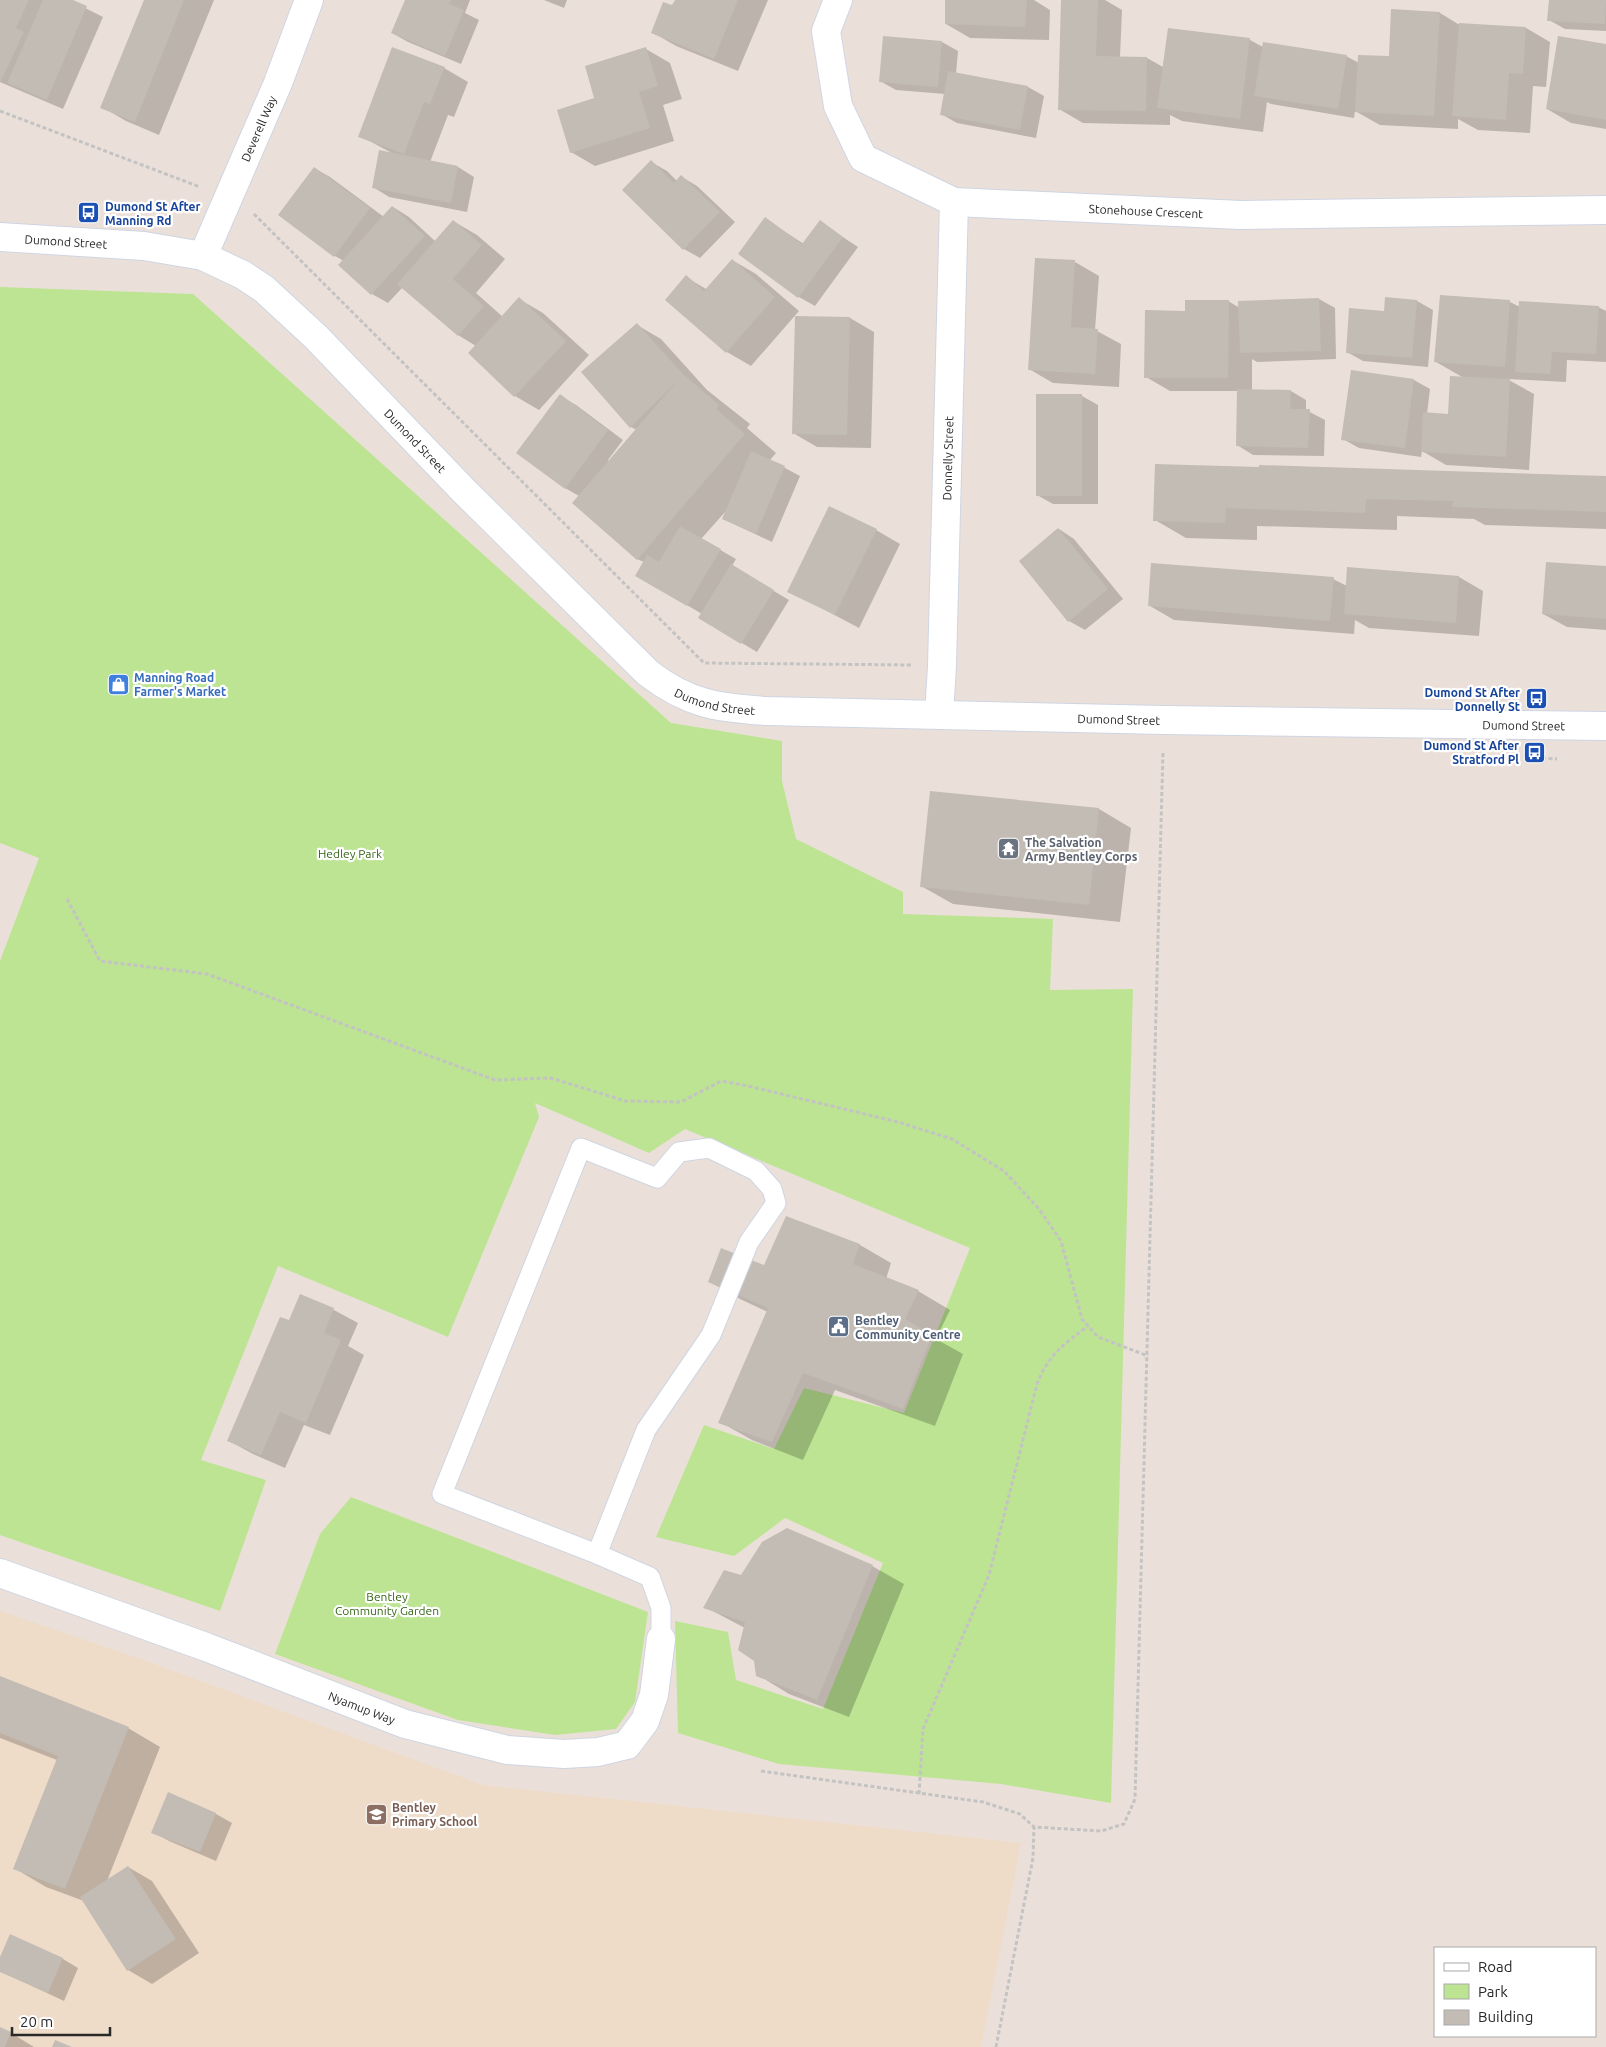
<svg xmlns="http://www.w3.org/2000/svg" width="1606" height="2047" font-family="Ubuntu,sans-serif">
  <rect width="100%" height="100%" fill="#ebe0d9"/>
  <path fill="#eedbc8" d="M0,1611L141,1659L483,1785L1021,1843L981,2047H0Z"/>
  <g fill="#bce493">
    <path d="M0,287L193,294L671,723L782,741V781L796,839L903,892V914L1053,919L1050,990L1133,989L1111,1803L1001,1784L779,1764L678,1733L675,1621L728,1632L736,1680L823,1709L883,1563L785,1518L734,1556L656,1537L704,1425L774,1449L804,1388L904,1413L970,1248L685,1129L649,1153L535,1103L539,1117L448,1337L278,1266L201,1460L266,1480L220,1611L0,1535V961L39,858L0,843Z"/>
    <path d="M351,1497L648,1612L635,1702L616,1729L555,1735L458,1720L275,1654L320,1534Z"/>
  </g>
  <g fill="#0003">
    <path d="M0,0H69L103,17L63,109L0,82Z"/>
    <path d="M145,0H214L159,135L126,121L102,107Z"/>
    <path d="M406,0H470L465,13L479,20L461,64L408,42L392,33Z"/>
    <path d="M544,0H567L564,8Z"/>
    <path d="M676,0H768L738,71L676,46L652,32L673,7Z"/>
    <path d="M947,0H1034L1050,10L1049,40L970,38L946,24Z"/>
    <path d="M1062,0H1105L1122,10L1120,57L1147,58L1163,67L1169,29L1250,40L1263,47L1346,56L1359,63L1390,58L1392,11L1440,13L1458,24L1526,28L1550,42L1546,87L1533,86L1530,133L1478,130L1458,119V129L1380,125L1355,111L1354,118L1271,104L1267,102L1263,132L1182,121L1170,115V125L1083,123L1059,109Z"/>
    <path d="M1550,0H1606V31L1565,29L1549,20Z"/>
    <path d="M942,42L958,51L956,74L1028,87L1044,96L1036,138L957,123L941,114L945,94L896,90L880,81Z"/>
    <path d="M1606,45V129L1571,123L1547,109Z"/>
    <path d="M646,49L670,63L682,99L663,105L674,141L595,166L571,152L596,99Z"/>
    <path d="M444,68L468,82L454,117L448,115L430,162L458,167L474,177L467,212L389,197L373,187L390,152L360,136Z"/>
    <path d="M651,162L667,171L677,181L682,177L697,186L735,222L700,258L684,249Z"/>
    <path d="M314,168L330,177L384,217L393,207L409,217L435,241L453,221L477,235L505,259L476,293L503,317L519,299L543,313L589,355L539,410L515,396L476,346L458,335L403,287L388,303L372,294L344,261L335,256Z"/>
    <path d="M765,219L804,244L820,222L858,247L815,306L799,297L739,254Z"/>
    <path d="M732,260L756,274L799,311L751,366L727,352L667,300L686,277L706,289Z"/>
    <path d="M1075,262L1099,276L1095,330L1121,344L1119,387L1053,383L1029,369Z"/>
    <path d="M1386,298L1417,301L1433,310L1428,367L1363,361L1347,352L1385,312Z"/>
    <path d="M1319,299L1335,308L1336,359L1257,362L1252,359V390L1291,391L1306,400V410L1325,420L1324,456L1253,455L1237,445L1238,391H1170L1146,377L1186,312L1228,301L1240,308Z"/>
    <path d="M1510,302L1520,307H1598L1606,311V362L1567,360L1566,382L1507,379L1534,394L1529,470L1446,465L1422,451L1421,457L1359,448L1343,439L1352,372L1414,380L1430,389L1427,414L1449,415L1464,378L1436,362Z"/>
    <path d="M796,317L850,318L874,332L871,448L817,447L793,433Z"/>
    <path d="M637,325L661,339L707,390L750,424L747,428L776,453L770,460L800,476L772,542L723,519L726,511L701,539L736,559L732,566L789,600L757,652L700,618L702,614L636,575L644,562L637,559L579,496L565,488L560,396L576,405L623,440L608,460L609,461L637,430L631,427L583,373Z"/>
    <path d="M1082,396L1098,405V504H1053L1037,495Z"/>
    <path d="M1156,465L1606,477V529L1485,525L1474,519L1397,516V530L1257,526V540L1186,538L1155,520Z"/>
    <path d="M1059,529L1074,539L1123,599L1085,630L1069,621Z"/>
    <path d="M876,530L900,544L859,628L789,591Z"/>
    <path d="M1606,568V630L1567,627L1543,614Z"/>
    <path d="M1459,577L1483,591L1479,636L1369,628L1355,620L1354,634L1174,620L1150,606L1333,579L1347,586Z"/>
    <path d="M931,792L1099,809L1131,828L1120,922L953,904L921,886Z"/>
    <path d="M860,1245L891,1263L886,1279L918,1291L950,1310L936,1339L963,1354L935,1426L835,1390L803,1460L752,1440L720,1422L768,1312L742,1300L710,1282L764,1266Z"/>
    <path d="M300,1295L334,1310L358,1323L348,1346L364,1355L330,1435L304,1425L285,1468L253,1454L229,1441L289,1322Z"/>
    <path d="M872,1566L904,1584L849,1717L789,1694L758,1675L756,1660L745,1628L705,1607L742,1576Z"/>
    <path d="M0,1678L128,1728L160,1747L107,1881L128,1867L152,1881L199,1953L152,1984L128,1970L84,1901L46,1887L14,1868L57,1760L0,1738Z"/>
    <path d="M168,1794L216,1814L232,1823L216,1861L169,1841L153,1832Z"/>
    <path d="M63,1959L78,1968L64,2001L0,1971V1961Z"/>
    <path d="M0,2029L11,2033L34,2047H0Z"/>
  </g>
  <g fill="#c2bcb5">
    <path d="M0,0H29L16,28L24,32L0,83Z"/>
    <path d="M43,0H73L87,6L47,100L7,83Z"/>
    <path d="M144,0H184L135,122L100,108Z"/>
    <path d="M405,0H451L449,4L464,10L445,56L391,33Z"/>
    <path d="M675,0H738L714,59L651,33L663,2L672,5Z"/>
    <path d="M945,0H1027L1025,27L945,24Z"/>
    <path d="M1061,0H1098L1096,56L1147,57L1146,111L1058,110Z"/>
    <path d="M1549,0H1606L1605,24L1547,21Z"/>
    <path d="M1391,9L1440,12L1434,116L1355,112L1358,55L1389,56Z"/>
    <path d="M1459,23L1526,27L1523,74L1509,73L1506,120L1452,116Z"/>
    <path d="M1168,28L1250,38L1240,119L1157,108Z"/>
    <path d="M883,36L942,41L938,87L879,82Z"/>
    <path d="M1558,36L1606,44V120L1546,109Z"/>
    <path d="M1263,42L1347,55L1338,109L1254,96Z"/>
    <path d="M392,47L445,67L430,104L424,102L404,154L358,137Z"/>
    <path d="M646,47L658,86L639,92L650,128L570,153L557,110L594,98L585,66Z"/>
    <path d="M948,71L1028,86L1020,130L940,115Z"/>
    <path d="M379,150L458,166L451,203L372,188Z"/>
    <path d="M651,160L674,183L681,175L720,212L683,250L622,190Z"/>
    <path d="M314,167L370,208L334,257L278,215Z"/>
    <path d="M392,206L425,236L371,295L338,265Z"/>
    <path d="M765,217L802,244L820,220L843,237L798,298L738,254Z"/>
    <path d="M453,220L482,245L453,279L484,306L458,336L397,284Z"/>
    <path d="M1035,258L1075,260L1071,327L1098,329L1095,374L1028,370Z"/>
    <path d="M732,259L775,297L726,353L665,300L686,275L704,291Z"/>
    <path d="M1440,295L1510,300L1505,367L1434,362Z"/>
    <path d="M519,297L566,341L514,397L468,353Z"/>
    <path d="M1385,297L1417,300L1412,358L1346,353L1349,308L1384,311Z"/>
    <path d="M1319,298L1321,351L1240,353L1238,301Z"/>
    <path d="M1185,300H1229L1228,378H1144L1145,310L1185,311Z"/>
    <path d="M1519,301L1599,306L1596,354L1552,352L1550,374L1515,372Z"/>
    <path d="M795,316L850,317L847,435L792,434Z"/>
    <path d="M637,323L683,374L719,405L716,409L745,434L637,560L572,503L679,379L630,428L581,372Z"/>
    <path d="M1351,370L1414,379L1405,448L1341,440Z"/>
    <path d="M1450,376L1510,379L1506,457L1421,452L1423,412L1448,414Z"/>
    <path d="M1237,389L1291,390L1290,409H1310L1308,448L1236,446Z"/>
    <path d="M560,394L608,430L565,489L516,453Z"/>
    <rect x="1036" y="394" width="46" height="102"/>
    <path d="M751,451L785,466L756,534L722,519Z"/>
    <path d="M1155,464L1259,467V465L1606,476V512L1452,507L1453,501L1366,499L1365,513L1226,508L1225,523L1153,521Z"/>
    <path d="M829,506L877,529L835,615L787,592Z"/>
    <path d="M680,526L721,549L687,606L635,576L647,555L659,562Z"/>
    <path d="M1058,528L1108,589L1068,622L1019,561Z"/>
    <path d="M1546,562L1606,566V619L1542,614Z"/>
    <path d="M1151,563L1334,577L1330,621L1148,606Z"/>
    <path d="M731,564L774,590L741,644L698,618Z"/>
    <path d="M1347,567L1459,576L1456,623L1344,614Z"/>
    <path d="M930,791L1099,808L1089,905L920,887Z"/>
    <path d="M786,1216L860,1244L853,1264L919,1290L905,1319L932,1335L903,1409L803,1373L772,1442L718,1423L768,1308L708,1282L721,1248L764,1265Z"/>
    <path d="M300,1294L334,1308L324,1333L341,1340L306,1423L280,1412L261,1455L227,1441L280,1317L289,1320Z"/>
    <path d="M787,1528L873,1565L817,1700L756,1676L754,1661L738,1650L745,1622L703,1608L724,1570L741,1575L762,1542Z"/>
    <path d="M0,1676L129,1727L65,1889L13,1869L58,1756L0,1733Z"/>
    <path d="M168,1792L216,1813L200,1852L151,1833Z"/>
    <path d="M128,1866L176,1939L127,1971L80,1897Z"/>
    <path d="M10,1934L63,1958L48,1993L0,1972V1957Z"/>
    <path d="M0,2027L11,2032L5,2047H0Z"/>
    <path d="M55,2040L72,2047H52Z"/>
  </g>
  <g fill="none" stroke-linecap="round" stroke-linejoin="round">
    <defs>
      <g id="service">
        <path d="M581,1148L657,1178L679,1152L709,1148L756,1171L772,1189L776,1203L749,1242L711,1335L646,1430L597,1554L442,1494Z"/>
        <path d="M597,1554L650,1577L661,1608V1639"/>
      </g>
      <g id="minor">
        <path id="s1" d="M838,0L826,31L838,106L863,158L954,202L1241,215L1606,210"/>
        <path id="s2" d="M203,256L278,83L309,0"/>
        <path id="s3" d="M939,714L942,666L954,202"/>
        <path id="s4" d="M0,1573L206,1647L405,1724L507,1750L564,1754L598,1752L627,1745L645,1721L654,1695L661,1639"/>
      </g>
      <g id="tertiary">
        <path id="s5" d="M0,237L144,246L203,256L243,275L264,289L316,337L464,491L648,673C688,704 718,708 767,711L1164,720L1606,726"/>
      </g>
    </defs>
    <use href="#service" stroke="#ced5e2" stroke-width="21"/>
    <use href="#minor" stroke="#ced5e2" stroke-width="30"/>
    <use href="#tertiary" stroke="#ced5e2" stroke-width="30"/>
    <g stroke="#c3c3c3" stroke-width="3" stroke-dasharray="4 2.5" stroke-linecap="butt">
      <path d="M0,111L200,187"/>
      <path d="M254,214L704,663L913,665"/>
      <path d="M1542,758L1557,759"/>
      <path d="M67,899L100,961L207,974L495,1080L551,1078L625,1101L681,1102L721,1081L748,1086L898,1122L952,1139L1004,1171L1039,1209L1061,1241L1082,1319L1098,1337L1148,1356"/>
      <path d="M761,1771L983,1802L1020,1814L1034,1827L1101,1831L1124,1824L1135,1799L1163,751"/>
      <path d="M919,1794L923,1729L989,1575L1037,1384C1048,1355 1064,1344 1088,1326"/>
      <path d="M996,2047L1033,1858L1034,1827"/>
    </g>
    <use href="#service" stroke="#fff" stroke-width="19"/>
    <use href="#minor" stroke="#fff" stroke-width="28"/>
    <use href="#tertiary" stroke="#fff" stroke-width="28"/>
  </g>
  <defs>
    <symbol id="bus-square" viewBox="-11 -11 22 22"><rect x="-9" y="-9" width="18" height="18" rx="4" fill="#1a4fb4" stroke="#fff"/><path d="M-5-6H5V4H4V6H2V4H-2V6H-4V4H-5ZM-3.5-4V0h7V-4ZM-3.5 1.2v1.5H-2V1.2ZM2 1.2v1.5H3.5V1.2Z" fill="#fff"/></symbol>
    <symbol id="shop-square" viewBox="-11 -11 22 22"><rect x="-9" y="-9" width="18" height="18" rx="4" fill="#3f7fe0" stroke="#fff"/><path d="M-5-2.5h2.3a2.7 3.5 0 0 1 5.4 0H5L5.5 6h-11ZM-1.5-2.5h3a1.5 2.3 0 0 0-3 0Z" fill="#fff"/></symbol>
    <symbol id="temple-square" viewBox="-11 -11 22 22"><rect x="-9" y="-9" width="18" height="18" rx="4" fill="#6b7280" stroke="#fff"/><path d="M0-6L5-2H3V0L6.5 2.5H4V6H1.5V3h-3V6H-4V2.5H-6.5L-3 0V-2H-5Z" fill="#fff"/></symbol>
    <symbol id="civic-square" viewBox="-11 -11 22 22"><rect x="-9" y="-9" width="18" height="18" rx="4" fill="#5c6f8a" stroke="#fff"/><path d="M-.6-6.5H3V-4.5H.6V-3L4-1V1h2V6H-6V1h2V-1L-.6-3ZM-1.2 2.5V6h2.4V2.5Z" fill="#fff"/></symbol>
    <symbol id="school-square" viewBox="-11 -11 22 22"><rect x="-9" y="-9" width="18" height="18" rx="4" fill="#8d6e63" stroke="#fff"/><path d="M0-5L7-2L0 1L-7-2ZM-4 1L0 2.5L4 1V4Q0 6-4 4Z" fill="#fff"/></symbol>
  </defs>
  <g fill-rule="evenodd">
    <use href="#bus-square" x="76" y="200" width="25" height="25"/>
    <use href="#shop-square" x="106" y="672" width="25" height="25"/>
    <use href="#bus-square" x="1524" y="686" width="25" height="25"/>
    <use href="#bus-square" x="1522" y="740" width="25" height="25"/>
    <use href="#temple-square" x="996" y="836" width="25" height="25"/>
    <use href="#civic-square" x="826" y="1314" width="25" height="25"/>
    <use href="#school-square" x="364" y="1802" width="25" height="25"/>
  </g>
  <g text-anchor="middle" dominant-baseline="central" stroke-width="4.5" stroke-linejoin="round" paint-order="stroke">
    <g font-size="12" fill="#282828" stroke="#fff">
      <text stroke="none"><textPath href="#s2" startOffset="139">Deverell Way</textPath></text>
      <text stroke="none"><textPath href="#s1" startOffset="460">Stonehouse Crescent</textPath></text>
      <text stroke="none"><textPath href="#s5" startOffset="66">Dumond Street</textPath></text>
      <text stroke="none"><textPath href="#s5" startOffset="488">Dumond Street</textPath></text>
      <text stroke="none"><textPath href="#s3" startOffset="256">Donnelly Street</textPath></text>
      <text stroke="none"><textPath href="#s5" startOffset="891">Dumond Street</textPath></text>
      <text stroke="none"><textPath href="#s5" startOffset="1296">Dumond Street</textPath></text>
      <text stroke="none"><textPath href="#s5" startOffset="1701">Dumond Street</textPath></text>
      <text stroke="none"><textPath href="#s4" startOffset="386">Nyamup Way</textPath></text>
    </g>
    <g font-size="12" font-weight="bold" fill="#164399" stroke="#fff" text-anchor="end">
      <text x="105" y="206" text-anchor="start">Dumond St After<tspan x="105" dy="14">Manning Rd</tspan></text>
      <text x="1520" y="692">Dumond St After<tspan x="1520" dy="14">Donnelly St</tspan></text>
      <text x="1519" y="745">Dumond St After<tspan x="1519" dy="14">Stratford Pl</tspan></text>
    </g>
    <g font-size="12" font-weight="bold" fill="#366cbe" stroke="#fff" text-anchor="start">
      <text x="134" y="677">Manning Road<tspan x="134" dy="14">Farmer's Market</tspan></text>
    </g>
    <g font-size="12" font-weight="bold" fill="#5b616d" stroke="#fff" text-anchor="start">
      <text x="1025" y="842">The Salvation<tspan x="1025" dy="14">Army Bentley Corps</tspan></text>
    </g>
    <g font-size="12" fill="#356617" stroke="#fff">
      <text x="350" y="853">Hedley Park</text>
      <text x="387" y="1596">Bentley<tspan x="387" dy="14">Community Garden</tspan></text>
    </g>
    <g font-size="12" font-weight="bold" fill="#4e5e75" stroke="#fff" text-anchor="start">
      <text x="855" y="1320">Bentley<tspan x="855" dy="14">Community Centre</tspan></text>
    </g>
    <g font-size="12" font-weight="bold" fill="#785e54" stroke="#fff" text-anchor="start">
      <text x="392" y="1807">Bentley<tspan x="392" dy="14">Primary School</tspan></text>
    </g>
  </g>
  <rect x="1434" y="1947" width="162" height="90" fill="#ffffff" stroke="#a9a9a9"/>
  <rect x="1444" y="1963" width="25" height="8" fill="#ffffff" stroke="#a9a9a9"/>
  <text x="1478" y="1972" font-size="15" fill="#282828">Road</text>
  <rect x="1444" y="1984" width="25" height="15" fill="#bce493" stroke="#a9a9a9"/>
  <text x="1478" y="1997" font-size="15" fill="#282828">Park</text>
  <rect x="1444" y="2010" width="25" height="15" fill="#c2bcb5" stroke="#a9a9a9"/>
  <text x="1478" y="2022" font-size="15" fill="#282828">Building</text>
  <path d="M12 2027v8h98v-8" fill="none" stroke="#282828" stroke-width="2.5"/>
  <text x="20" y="2027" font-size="15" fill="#282828" stroke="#ffffff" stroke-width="4" paint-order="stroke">20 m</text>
</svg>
